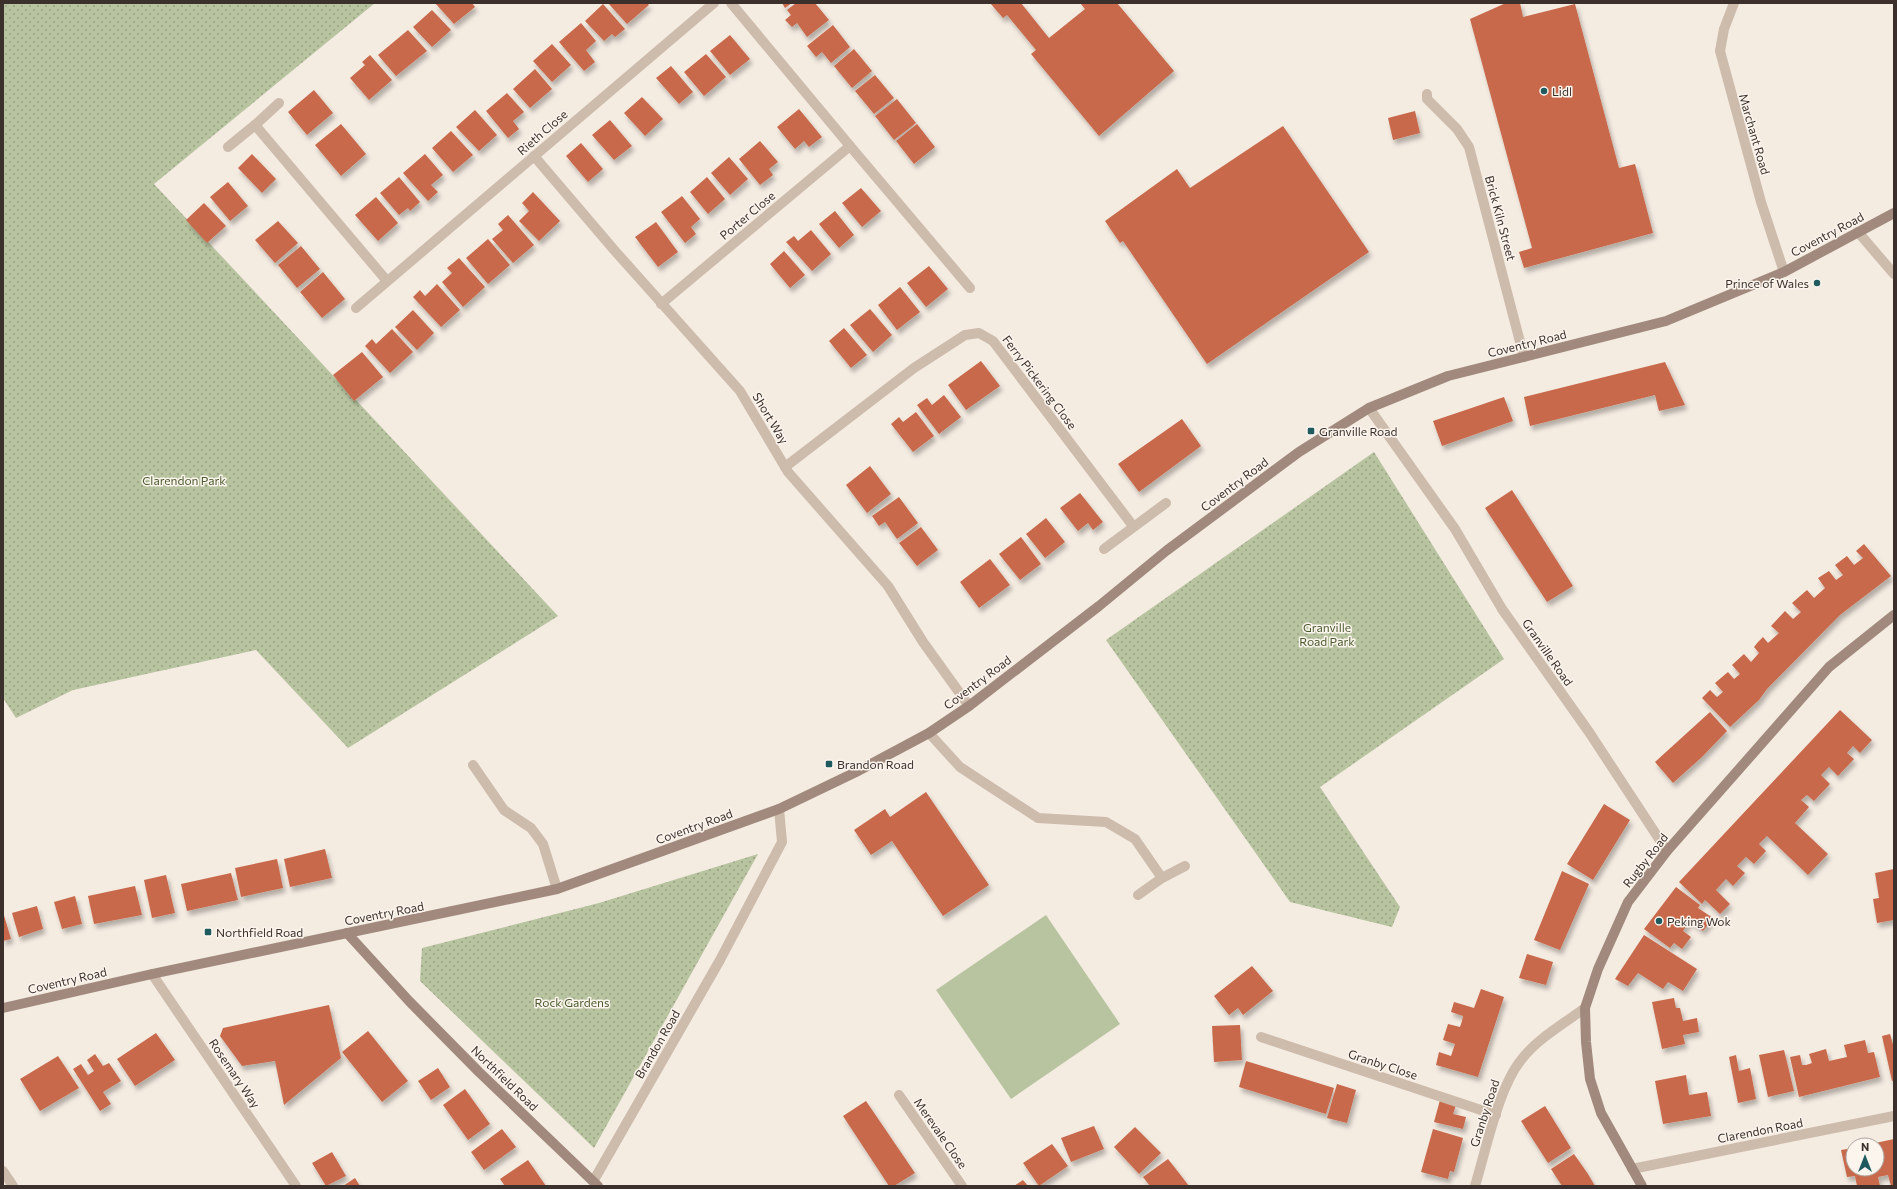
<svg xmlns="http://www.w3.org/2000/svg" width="1897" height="1189" font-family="Commissioner,sans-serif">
  <defs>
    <pattern id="park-dots" width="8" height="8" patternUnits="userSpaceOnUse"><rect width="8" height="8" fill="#b8c4a0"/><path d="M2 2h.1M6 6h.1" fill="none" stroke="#97a083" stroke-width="1.8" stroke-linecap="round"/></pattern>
    <filter id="shadow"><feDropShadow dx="2.5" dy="4.5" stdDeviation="2" flood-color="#0004"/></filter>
  </defs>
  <rect width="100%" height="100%" fill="#f4ebe1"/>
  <path fill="#b8c4a0" d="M1046,915L1120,1024L1011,1099L936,990Z"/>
  <g fill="url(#park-dots)">
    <path d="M3,3H375L154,184L558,616L348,748L256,650L73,690L16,718L3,698Z"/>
    <path d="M1374,452L1504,659L1320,787L1400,907L1392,927L1290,902L1106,640Z"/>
    <path d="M758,854L594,1148L420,981L422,948L599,903Z"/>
  </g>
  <g fill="#c8694b" filter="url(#shadow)">
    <path d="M435,3H472L475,7L454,24Z"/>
    <path d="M608,3H647L649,5L627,24Z"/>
    <path d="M782,3H792L785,8Z"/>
    <path d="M796,3H815L829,20L807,37L797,23L792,27L785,20L791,15L787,10Z"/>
    <path d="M990,3H1021L1049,38L1085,9L1080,3H1117L1174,71L1099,136L1031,54L1036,50L1007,15L1003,18Z"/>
    <path d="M1506,3H1520L1523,17L1575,4L1619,168L1635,164L1653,233L1524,268L1519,252L1532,248L1470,19Z"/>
    <path d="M603,4L625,29L615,37L612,34L604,41L585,21Z"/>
    <path d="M432,10L451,30L432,47L413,27Z"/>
    <path d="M581,23L596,41L586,50L595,62L584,71L559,42Z"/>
    <path d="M833,25L850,47L831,63L822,52L816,57L807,46Z"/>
    <path d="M408,30L427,51L396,76L378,55Z"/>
    <path d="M730,35L750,59L730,75L710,51Z"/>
    <path d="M552,44L571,65L552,82L533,61Z"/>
    <path d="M854,49L872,71L852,88L834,66Z"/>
    <path d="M706,54L726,77L704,96L684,72Z"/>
    <path d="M370,55L392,80L369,100L350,78L365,65L362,62Z"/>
    <path d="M671,66L693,92L679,104L656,78Z"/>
    <path d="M535,69L552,89L530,108L513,89Z"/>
    <path d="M875,75L894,98L874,114L855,91Z"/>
    <path d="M314,90L333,113L307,135L288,112Z"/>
    <path d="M507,93L524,112L513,121L519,129L508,138L486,111Z"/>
    <path d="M642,97L663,119L645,136L624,113Z"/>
    <path d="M897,99L916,123L894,140L875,116Z"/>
    <path d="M799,109L822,137L809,147L804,141L795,149L777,127Z"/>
    <path d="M475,110L497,135L479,151L456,127Z"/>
    <path d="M1415,111L1420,133L1393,140L1388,118Z"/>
    <path d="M610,120L632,146L614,160L592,135Z"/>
    <path d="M341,124L366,154L341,176L315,145Z"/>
    <path d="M917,124L935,147L914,164L896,141Z"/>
    <path d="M1283,126L1369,252L1207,364L1123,241L1120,243L1105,221L1177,169L1190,188Z"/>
    <path d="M451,131L473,155L453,172L432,148Z"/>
    <path d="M760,141L778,162L769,169L773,175L760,185L739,159Z"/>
    <path d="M581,143L603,169L588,182L566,156Z"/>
    <path d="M252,154L276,179L262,193L238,168Z"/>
    <path d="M425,154L443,175L431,185L438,192L428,201L403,173Z"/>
    <path d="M729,157L748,179L730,195L711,173Z"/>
    <path d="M399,177L420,202L410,211L408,208L399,215L380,193Z"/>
    <path d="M707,177L725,199L708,214L690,192Z"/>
    <path d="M228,182L248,206L230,221L210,197Z"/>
    <path d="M861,188L881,211L862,227L842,203Z"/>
    <path d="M533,192L560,221L539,241L519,221L529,211L522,203Z"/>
    <path d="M682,196L700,219L691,227L696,234L685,243L661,212Z"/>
    <path d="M376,197L398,223L378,241L355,215Z"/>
    <path d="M204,203L226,226L207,243L186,220Z"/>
    <path d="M835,211L854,235L839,248L819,224Z"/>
    <path d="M508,215L534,245L513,263L492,239L503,230L498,224Z"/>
    <path d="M278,221L298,243L275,263L255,240Z"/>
    <path d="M656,222L678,252L658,267L635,237Z"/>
    <path d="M811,230L831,254L812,271L786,242L794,236L798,241Z"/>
    <path d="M488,239L510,265L488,284L466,258Z"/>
    <path d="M301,246L320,269L297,288L278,265Z"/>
    <path d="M784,251L805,275L790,288L770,264Z"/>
    <path d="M459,258L485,287L463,307L442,282L452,273L447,268Z"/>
    <path d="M929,266L948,289L926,307L907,283Z"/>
    <path d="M323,272L345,299L322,318L300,292Z"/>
    <path d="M437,284L460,310L441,327L413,297L420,290L425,296Z"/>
    <path d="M900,287L920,312L897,330L878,305Z"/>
    <path d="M870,309L892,335L873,352L850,325Z"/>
    <path d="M413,310L434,333L417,350L395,327Z"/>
    <path d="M844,328L867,355L851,368L829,341Z"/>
    <path d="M392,329L413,352L390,373L365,346L372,339L376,344Z"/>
    <path d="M362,352L383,377L354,401L333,375Z"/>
    <path d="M981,361L1000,386L966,410L948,385Z"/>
    <path d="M1665,362L1685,405L1659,411L1655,395L1530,426L1524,397Z"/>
    <path d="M944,395L961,417L939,434L917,405L927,398L932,405Z"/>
    <path d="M1504,397L1513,421L1442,446L1433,421Z"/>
    <path d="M916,412L934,436L913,452L891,424L899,417L903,422Z"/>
    <path d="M1182,419L1201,446L1139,492L1118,464Z"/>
    <path d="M870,466L891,494L867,513L846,485Z"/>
    <path d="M1512,490L1573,586L1547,602L1485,508Z"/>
    <path d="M1080,493L1103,522L1093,530L1088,523L1078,531L1060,508Z"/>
    <path d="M899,497L918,523L897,539L885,522L879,526L872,516Z"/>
    <path d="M1046,518L1065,542L1045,558L1026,534Z"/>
    <path d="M921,527L938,550L917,566L899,543Z"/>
    <path d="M1021,537L1041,564L1020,580L999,554Z"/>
    <path d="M1864,544L1891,576L1840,615L1767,689L1759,700L1730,727L1702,698L1710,690L1717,697L1723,692L1715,683L1728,672L1734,679L1740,674L1732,665L1744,654L1751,662L1759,653L1754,647L1758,642L1763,637L1768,643L1779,633L1771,626L1785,611L1793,619L1801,612L1792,603L1807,590L1814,598L1825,588L1818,578L1829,571L1836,580L1843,575L1835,565L1847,556L1854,565L1863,558L1856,551Z"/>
    <path d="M990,559L1010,585L979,608L960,582Z"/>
    <path d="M1840,710L1872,740L1860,753L1853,746L1847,753L1854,759L1838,776L1829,767L1821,775L1830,784L1814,801L1807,795L1801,800L1809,807L1795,823L1828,854L1808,875L1767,836L1759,844L1766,851L1754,864L1746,857L1737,866L1745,873L1733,886L1726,879L1716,890L1730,904L1720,914L1705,900L1702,904L1679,882Z"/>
    <path d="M1710,712L1727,731L1702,757L1673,783L1655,762Z"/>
    <path d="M926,792L989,885L943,916L892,841L871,855L854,830L885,809L890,817Z"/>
    <path d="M1604,804L1630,820L1593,880L1567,864Z"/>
    <path d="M325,849L332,878L290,887L284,859Z"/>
    <path d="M277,859L283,888L241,897L235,868Z"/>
    <path d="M1894,869V920L1877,923L1873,899L1879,898L1875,873Z"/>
    <path d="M1562,871L1589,884L1560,950L1534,940Z"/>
    <path d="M231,873L238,900L187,911L181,884Z"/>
    <path d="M166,875L175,913L152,918L144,880Z"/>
    <path d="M135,886L142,915L94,924L88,896Z"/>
    <path d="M1676,887L1700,905L1698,908L1713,918L1703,931L1690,921L1683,931L1691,937L1682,949L1674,943L1670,948L1644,929Z"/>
    <path d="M75,896L82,924L62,929L54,902Z"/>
    <path d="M37,906L43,929L19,937L12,913Z"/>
    <path d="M3,912L11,939L3,941Z"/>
    <path d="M1644,935L1697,969L1683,991L1668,982L1663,989L1638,973L1628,986L1615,979Z"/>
    <path d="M1527,954L1553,962L1546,985L1519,978Z"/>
    <path d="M1252,966L1273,991L1243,1015L1238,1008L1229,1015L1214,996Z"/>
    <path d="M1481,989L1504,997L1478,1077L1436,1065L1439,1052L1451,1056L1455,1044L1443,1040L1448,1024L1460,1027L1462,1021L1463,1016L1451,1012L1454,1002L1474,1008Z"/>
    <path d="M1674,998L1676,1008H1680L1683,1021L1697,1018L1699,1032L1683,1035L1685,1044L1662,1049L1652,1002Z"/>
    <path d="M329,1005L341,1058L284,1105L275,1061L242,1066L220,1036L223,1028Z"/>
    <path d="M1240,1025L1242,1060L1214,1062L1212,1026Z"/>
    <path d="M368,1031L408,1081L382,1102L342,1052Z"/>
    <path d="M156,1033L175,1060L135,1086L117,1059Z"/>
    <path d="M1890,1034L1894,1048V1080L1892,1081L1882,1036Z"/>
    <path d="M1865,1040L1868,1053L1874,1052L1880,1077L1799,1097L1790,1057L1800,1055L1802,1065H1806L1812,1063L1809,1054L1826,1049L1829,1061L1847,1057L1844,1045Z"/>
    <path d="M1784,1050L1794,1091L1768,1097L1759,1055Z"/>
    <path d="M95,1054L103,1066L109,1063L121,1081L103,1092L111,1104L100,1111L73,1069L81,1064L88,1075L94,1071L87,1060Z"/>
    <path d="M1736,1055L1739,1071L1750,1068L1756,1099L1738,1103L1729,1057Z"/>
    <path d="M58,1056L79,1088L40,1111L20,1079Z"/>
    <path d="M1246,1061L1334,1088L1326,1114L1239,1087Z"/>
    <path d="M438,1068L450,1087L431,1100L418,1081Z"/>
    <path d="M1686,1075L1689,1095L1707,1092L1711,1116L1663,1124L1655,1081Z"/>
    <path d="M1337,1084L1356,1090L1347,1123L1327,1118Z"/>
    <path d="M465,1089L490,1124L468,1140L443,1105Z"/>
    <path d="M1440,1100L1456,1105L1453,1114L1466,1117L1463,1129L1434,1122Z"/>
    <path d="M866,1101L915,1173L894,1186H889L843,1116Z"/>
    <path d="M1545,1106L1571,1148L1548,1163L1521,1121Z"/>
    <path d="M1094,1126L1104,1149L1071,1162L1061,1138Z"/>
    <path d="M1135,1127L1161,1153L1139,1174L1114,1147Z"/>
    <path d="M502,1129L516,1147L484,1170L471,1152Z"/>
    <path d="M1433,1129L1463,1138L1454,1172L1450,1171L1448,1179L1421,1172Z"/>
    <path d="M1894,1139V1186H1891L1888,1175L1878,1177L1880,1186H1857L1855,1176L1847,1177L1841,1150L1853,1148V1169H1877V1145L1871,1144Z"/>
    <path d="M1052,1144L1068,1166L1039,1186L1023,1163Z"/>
    <path d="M332,1152L346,1176L326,1186L312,1163Z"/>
    <path d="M1574,1154L1588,1174L1595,1186H1562L1551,1169Z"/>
    <path d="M1168,1159L1179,1173L1189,1186H1150L1143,1177Z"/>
    <path d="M528,1160L546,1186H505L500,1179Z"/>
    <path d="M355,1178L360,1186H343Z"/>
    <path d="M1023,1180L1028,1186H1014Z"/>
  </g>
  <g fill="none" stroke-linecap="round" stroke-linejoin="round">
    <g stroke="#cdbbac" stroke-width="10">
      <path d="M731,3L850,146"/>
      <path d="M1734,3L1724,29L1720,51L1761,202L1784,272"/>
      <path d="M1427,94V99L1457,129L1469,147L1524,357"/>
      <path d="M255,125L387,281"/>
      <path d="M228,147L255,125L279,103"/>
      <path d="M534,156L615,251L740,391L788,472L888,586L923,642L969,706"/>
      <path d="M1858,232L1894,274"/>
      <path d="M661,304L850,146L970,288"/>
      <path d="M356,308L714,3"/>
      <path d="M1369,408L1455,529L1502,609L1589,732L1667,851"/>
      <path d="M785,467L914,368L965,335L979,333L993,341L1133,526"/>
      <path d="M1104,549L1166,503"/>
      <path d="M929,733L960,767L1038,818L1106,822L1135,839L1162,878"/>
      <path d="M473,765L504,810L531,828L543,844L557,889"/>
      <path d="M1138,895L1162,878L1185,866"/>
      <path d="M152,974L296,1186"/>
      <path d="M1261,1037L1496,1115"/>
      <path d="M899,1095L962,1186"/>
      <path d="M1632,1169L1894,1116"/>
      <path d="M3,1171L13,1186"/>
      <path d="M594,1180L720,960L782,842L779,809"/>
      <path d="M1475,1186C1486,1150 1498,1089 1521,1060C1537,1039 1563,1024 1585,1008"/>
    </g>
    <g stroke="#a18a7d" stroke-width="10">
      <path d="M347,933L409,1001L479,1072L598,1186"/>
      <path d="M3,1008L152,974L557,889L779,809L856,772L929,733L969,706L1099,606L1166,551L1299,452L1369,408L1448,376L1666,321L1784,272L1894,213"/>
      <path d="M1642,1186L1601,1113L1590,1079L1586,1042L1585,1008L1598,969L1628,902L1667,851L1829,667L1894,615"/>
    </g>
  </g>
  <g fill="#1f5a5e" stroke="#fbf5ee" stroke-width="1.5">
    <circle cx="1544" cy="91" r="4"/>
    <circle cx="1817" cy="283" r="4"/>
    <rect x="1307" y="427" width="8" height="8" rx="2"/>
    <rect x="825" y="760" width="8" height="8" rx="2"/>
    <circle cx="1659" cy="921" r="4"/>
    <rect x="204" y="928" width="8" height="8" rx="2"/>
  </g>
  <g text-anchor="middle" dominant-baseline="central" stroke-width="3" stroke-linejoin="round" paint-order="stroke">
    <g font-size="12" fill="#3b302b" stroke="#fbf5ee" text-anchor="start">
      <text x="1552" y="91">Lidl</text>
      <text x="1809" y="283" text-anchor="end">Prince of Wales</text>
      <text x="1319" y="431">Granville Road</text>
      <text x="837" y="764">Brandon Road</text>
      <text x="1667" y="921">Peking Wok</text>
      <text x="216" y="932">Northfield Road</text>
    </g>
    <g font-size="12" fill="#3b302b" stroke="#fbf5ee">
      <text transform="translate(542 132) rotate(-41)">Rieth Close</text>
      <text transform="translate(1755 134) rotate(74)">Marchant Road</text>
      <text transform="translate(747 215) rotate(-40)">Porter Close</text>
      <text transform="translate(1501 218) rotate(75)">Brick Kiln Street</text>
      <text transform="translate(1827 234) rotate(-28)">Coventry Road</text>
      <text transform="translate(1527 343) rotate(-14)">Coventry Road</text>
      <text transform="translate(1040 382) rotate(53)">Ferry Pickering Close</text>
      <text transform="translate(771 418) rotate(59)">Short Way</text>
      <text transform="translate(1234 484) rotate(-37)">Coventry Road</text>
      <text transform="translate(1548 652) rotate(55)">Granville Road</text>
      <text transform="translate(977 682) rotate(-37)">Coventry Road</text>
      <text transform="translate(694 826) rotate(-20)">Coventry Road</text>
      <text transform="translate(1645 860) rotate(-52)">Rugby Road</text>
      <text transform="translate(384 913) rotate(-11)">Coventry Road</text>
      <text transform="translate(67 980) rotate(-13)">Coventry Road</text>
      <text transform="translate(657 1044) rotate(-60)">Brandon Road</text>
      <text transform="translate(1383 1064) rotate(18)">Granby Close</text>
      <text transform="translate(235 1073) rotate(56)">Rosemary Way</text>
      <text transform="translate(505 1078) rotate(44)">Northfield Road</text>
      <text transform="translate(1484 1113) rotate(-72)">Granby Road</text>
      <text transform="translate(1760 1130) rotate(-11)">Clarendon Road</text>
      <text transform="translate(941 1133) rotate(55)">Merevale Close</text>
    </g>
    <g font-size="12" fill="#4a5a2e" stroke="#fbf5ee">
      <text x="184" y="480">Clarendon Park</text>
      <text x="1327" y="627">Granville<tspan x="1327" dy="14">Road Park</tspan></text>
      <text x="572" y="1002">Rock Gardens</text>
    </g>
  </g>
  <rect width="1897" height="1189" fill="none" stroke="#3b302b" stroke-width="8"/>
  <g transform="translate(1865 1157)"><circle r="19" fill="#fbf5ee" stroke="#aea6a0"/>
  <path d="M0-3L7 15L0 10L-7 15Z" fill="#1f5a5e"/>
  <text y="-6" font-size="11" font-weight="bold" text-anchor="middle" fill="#3b302b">N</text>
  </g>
</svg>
